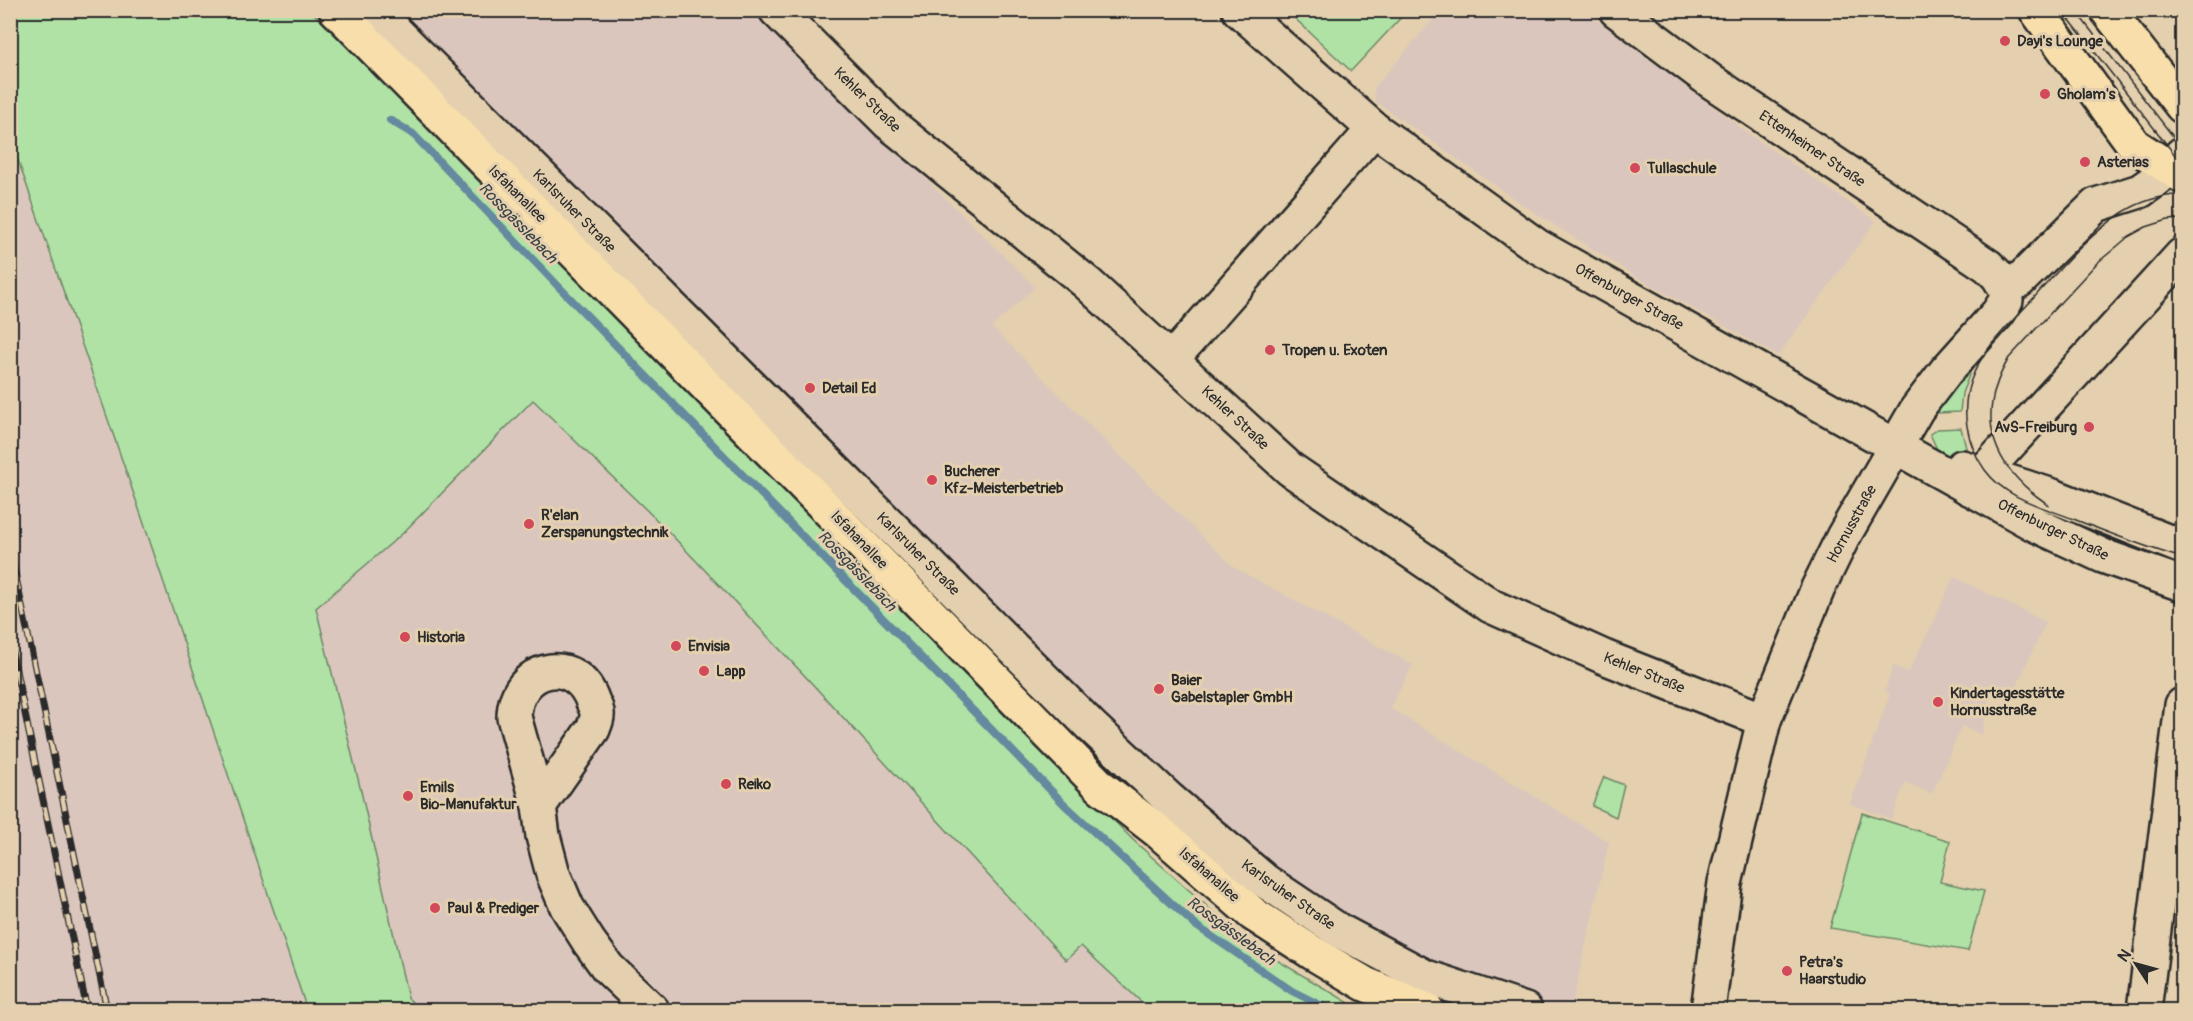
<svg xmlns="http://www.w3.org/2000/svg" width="2193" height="1021" font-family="Pangolin,sans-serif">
  <rect width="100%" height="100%" fill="#e4d0ae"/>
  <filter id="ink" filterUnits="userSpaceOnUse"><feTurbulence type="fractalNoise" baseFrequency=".0167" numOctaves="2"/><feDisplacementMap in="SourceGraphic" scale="12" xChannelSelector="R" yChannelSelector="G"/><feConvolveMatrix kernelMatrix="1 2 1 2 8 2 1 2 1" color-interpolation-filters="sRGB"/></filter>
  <g filter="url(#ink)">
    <g fill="#dac6bd">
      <path d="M1441,10L1585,11L1749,134L1876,221L1778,356L1633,275L1520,203L1375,101L1374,88Z"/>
      <path d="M352,11H757L1035,287L992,327L1147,483L1235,568L1413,665L1390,708L1609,842L1571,1010H1477L1260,896L1114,775Z"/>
      <path d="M10,140L139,509L307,1010H11Z"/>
      <path d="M533,399L664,527L880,756L1150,1010H420L408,998L361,791L316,608L403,533Z"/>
      <path d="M1954,577L2046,622L2014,692L1990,689L1982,735L1962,726L1932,794L1905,782L1892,819L1850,804L1890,694L1885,691L1893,666L1909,672Z"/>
    </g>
    <g fill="#afe2a4" stroke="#6d8668" stroke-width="1.5">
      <path d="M10,11H311L541,239L1133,840L1248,943L1361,1010H1150L1081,946L1066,960L805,676L664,527L533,400L403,533L316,608L361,791L408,998L420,1010H307L139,509L11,140Z"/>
      <path d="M1287,11H1407L1351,71Z"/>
      <path d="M1974,363L1962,393L1960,412L1937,413L1932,410Z"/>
      <path d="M1961,428L1967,452L1953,459L1937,449L1930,434L1937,429Z"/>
      <path d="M1604,777L1624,785L1616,817L1592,806Z"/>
      <path d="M1862,813L1950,841L1940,882L1984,891L1968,951L1830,928Z"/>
    </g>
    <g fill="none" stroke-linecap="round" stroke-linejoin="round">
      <path stroke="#65899e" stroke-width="8" d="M390,120L413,134L559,287L1065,805L1195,925L1292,991L1330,1010"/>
      <defs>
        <g id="minor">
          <path d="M374,10L1090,725L1169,799L1265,881L1338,930L1426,977L1525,1010"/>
          <path d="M776,10L889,123L1087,283L1290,469L1491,606L1604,657L1764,720"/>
          <path d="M1239,10L1374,129L1537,246L2034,524L2103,556L2182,584"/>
          <path d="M1616,10L1712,82L1988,266L1998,276L2006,289V301L1998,313L1946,371L1917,409L1843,537L1818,588L1764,720L1725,883L1708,1010"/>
          <path d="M2006,289L2020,280L2096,205L2140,191L2157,179L2182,154"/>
          <path d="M1172,359L1374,129"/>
          <path d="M1962,467L2053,496L2182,547"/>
          <path d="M1969,488L2182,255"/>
          <path d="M539,806L593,729C594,726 597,720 597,716C598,712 595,706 593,702C576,652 515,666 514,717L539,806L543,836L553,874L567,907L589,942L608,968L652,1010"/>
          <path d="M2144,1010L2182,705"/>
        </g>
        <g id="major">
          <path d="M2036,10L2134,145L2182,176"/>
          <path d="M2107,10L2182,106"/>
        </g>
        <path id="highway" d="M336,10L1101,787L1159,832L1253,914L1313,953L1365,984L1427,1010"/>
      </defs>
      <use href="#minor" stroke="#2b2b2b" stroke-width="38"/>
      <use href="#major" stroke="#2b2b2b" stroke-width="38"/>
      <use href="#highway" stroke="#2b2b2b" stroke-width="38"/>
      <use href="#minor" stroke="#e4d0ae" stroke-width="33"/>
      <use href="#major" stroke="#f8deab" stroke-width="33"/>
      <use href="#highway" stroke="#f8deab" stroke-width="33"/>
      <g stroke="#2b2b2b" stroke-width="1.5">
        <path d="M2062,10L2182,164"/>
        <path d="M2075,10L2182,148"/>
        <path d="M2182,195C2163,194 2139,202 2122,213C2087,236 2059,270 2031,301C2009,325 1982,349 1971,380C1960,410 1967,445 1985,470C2007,500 2044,507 2076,520C2111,534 2146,547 2182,558"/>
        <path d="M2049,505C1993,468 1973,419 2009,358L2097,263L2114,249L2128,237L2146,227L2168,220L2182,219"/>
      </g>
      <defs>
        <g id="rail">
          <path d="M10,549L107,1010"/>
          <path d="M10,642L87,1010"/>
        </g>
      </defs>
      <use href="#rail" stroke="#2b2b2b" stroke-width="7"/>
      <use href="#rail" stroke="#e4d0ae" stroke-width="4.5" stroke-dasharray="14" stroke-linecap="butt"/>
    </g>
  </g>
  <g fill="#d1495b" stroke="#e4d0ae" stroke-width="2">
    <circle cx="2005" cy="41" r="6"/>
    <circle cx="2045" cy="94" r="6"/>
    <circle cx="2085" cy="162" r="6"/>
    <circle cx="1635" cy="168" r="6"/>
    <circle cx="1270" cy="350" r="6"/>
    <circle cx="810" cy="388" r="6"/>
    <circle cx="2089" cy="427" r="6"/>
    <circle cx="932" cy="480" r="6"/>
    <circle cx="529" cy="524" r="6"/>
    <circle cx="405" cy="637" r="6"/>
    <circle cx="676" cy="646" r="6"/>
    <circle cx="704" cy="671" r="6"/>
    <circle cx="1159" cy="689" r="6"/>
    <circle cx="1938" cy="702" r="6"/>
    <circle cx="726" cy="784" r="6"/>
    <circle cx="408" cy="796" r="6"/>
    <circle cx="435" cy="908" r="6"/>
    <circle cx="1787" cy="971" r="6"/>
  </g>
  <g text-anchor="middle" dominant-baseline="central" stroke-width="6" stroke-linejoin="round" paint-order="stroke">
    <g font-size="15" font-weight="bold" fill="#2b2b2b" stroke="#e4d0ae" text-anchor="start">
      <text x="2017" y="41">Dayi's Lounge</text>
      <text x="2057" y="94">Gholam's</text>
      <text x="2097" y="162">Asterias</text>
      <text x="1647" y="168">Tullaschule</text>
      <text x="1282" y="350">Tropen u. Exoten</text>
      <text x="822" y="388">Detail Ed</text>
      <text x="2077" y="427" text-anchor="end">AvS-Freiburg</text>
      <text x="944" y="471">Bucherer<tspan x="944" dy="17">Kfz-Meisterbetrieb</tspan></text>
      <text x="541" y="515">R'elan<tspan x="541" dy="17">Zerspanungstechnik</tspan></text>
      <text x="417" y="637">Historia</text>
      <text x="688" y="646">Envisia</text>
      <text x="716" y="671">Lapp</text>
      <text x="1171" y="680">Baier<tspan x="1171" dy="17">Gabelstapler GmbH</tspan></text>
      <text x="1950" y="693">Kindertagesstätte<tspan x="1950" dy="17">Hornusstraße</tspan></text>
      <text x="738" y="784">Reiko</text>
      <text x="420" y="787">Emils<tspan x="420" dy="17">Bio-Manufaktur</tspan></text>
      <text x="447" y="908">Paul &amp; Prediger</text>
      <text x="1799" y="962">Petra's<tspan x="1799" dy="17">Haarstudio</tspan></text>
    </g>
    <g font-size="15" fill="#2b2b2b" stroke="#e4d0ae">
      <text transform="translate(867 100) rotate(44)">Kehler Straße</text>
      <text transform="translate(1812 149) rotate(34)">Ettenheimer Straße</text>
      <text transform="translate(517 194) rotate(45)">Isfahanallee</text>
      <text transform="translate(574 211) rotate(45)">Karlsruher Straße</text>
      <text transform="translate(1629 297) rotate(29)">Offenburger Straße</text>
      <text transform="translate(1235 418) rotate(43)">Kehler Straße</text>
      <text transform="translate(1852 524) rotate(-61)">Hornusstraße</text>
      <text transform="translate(2053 530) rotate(26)">Offenburger Straße</text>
      <text transform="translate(859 540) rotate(46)">Isfahanallee</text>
      <text transform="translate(918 554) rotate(45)">Karlsruher Straße</text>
      <text transform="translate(1644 673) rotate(22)">Kehler Straße</text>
      <text transform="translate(1209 875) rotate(41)">Isfahanallee</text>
      <text transform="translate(1288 895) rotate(35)">Karlsruher Straße</text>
    </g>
    <g font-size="16" font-style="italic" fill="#394248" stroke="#e4d0ae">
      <text transform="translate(518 223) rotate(46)">Rossgässlebach</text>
      <text transform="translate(857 571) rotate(46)">Rossgässlebach</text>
      <text transform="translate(1231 931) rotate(36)">Rossgässlebach</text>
    </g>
  </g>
  <rect width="2193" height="1021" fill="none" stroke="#e4d0ae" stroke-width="36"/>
  <rect x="18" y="18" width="2157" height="985" fill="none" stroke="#2b2b2b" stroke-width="2" filter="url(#ink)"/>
  <g transform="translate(2136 964) rotate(306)" stroke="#e4d0ae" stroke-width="4.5" paint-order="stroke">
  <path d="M0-4.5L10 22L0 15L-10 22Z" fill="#2b2b2b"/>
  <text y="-9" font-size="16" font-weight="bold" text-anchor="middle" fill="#2b2b2b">N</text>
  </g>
</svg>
